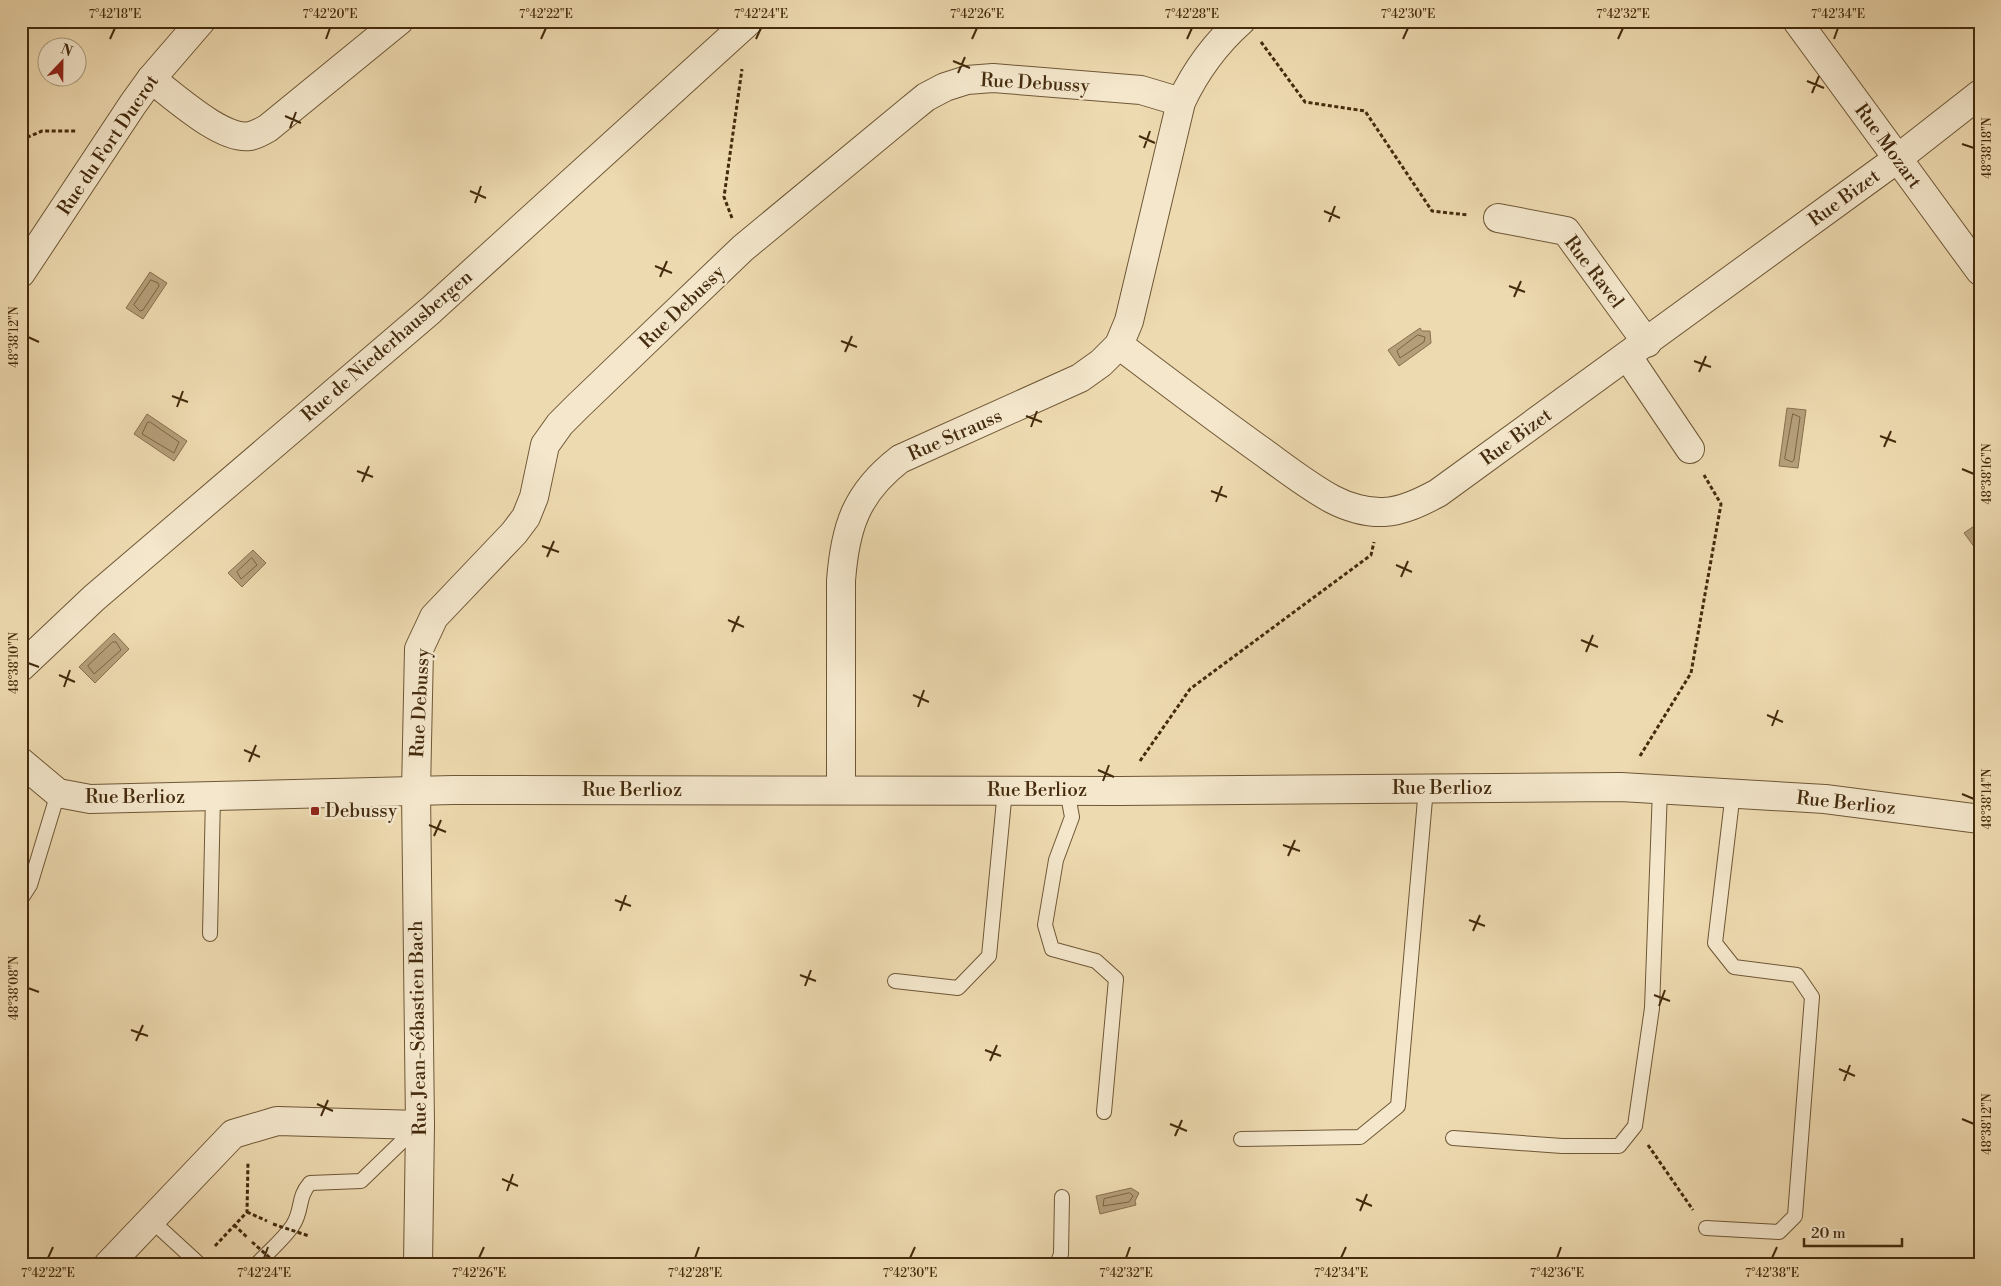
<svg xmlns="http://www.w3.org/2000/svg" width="2001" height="1286" font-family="'Libre Bodoni',serif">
  <rect width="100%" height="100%" fill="#eedab0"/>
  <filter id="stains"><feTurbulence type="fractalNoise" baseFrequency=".004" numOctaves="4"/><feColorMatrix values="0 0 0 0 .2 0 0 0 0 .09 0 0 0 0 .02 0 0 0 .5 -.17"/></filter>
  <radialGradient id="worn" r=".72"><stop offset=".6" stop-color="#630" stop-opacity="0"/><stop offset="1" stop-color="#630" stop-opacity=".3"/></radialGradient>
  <g fill="#b49e79" stroke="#87704e">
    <path d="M150,272L167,283L143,319L126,308Z"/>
    <path d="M1420,328L1422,331H1430L1431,343L1399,366L1388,350Z"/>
    <path d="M1787,408L1806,410L1798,468L1779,466Z"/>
    <path d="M147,414L187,441L174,461L134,434Z"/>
    <path d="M1980,522V545L1975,548L1964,533Z"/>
    <path d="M253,550L266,563L242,587L228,573Z"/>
    <path d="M114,633L129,649L95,683L79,667Z"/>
    <path d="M1131,1188L1139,1193L1135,1201L1136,1205L1100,1214L1096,1196Z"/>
  </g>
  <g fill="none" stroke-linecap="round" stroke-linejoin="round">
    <g stroke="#7c6443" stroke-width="1">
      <path d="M151,280L158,283L159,286L143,310L140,311L134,305Z"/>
      <path d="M1418,335L1425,337L1424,342L1400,358L1397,351Z"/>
      <path d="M1793,414L1800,417L1794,460L1792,462L1785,459Z"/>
      <path d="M150,422L179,442L174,453L142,434L147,423Z"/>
      <path d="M252,558L257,565L241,579L237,572Z"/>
      <path d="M113,642H116L121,650L94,674L88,666Z"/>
      <path d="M1130,1193L1133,1196L1129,1202L1103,1206L1104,1199Z"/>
    </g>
    <defs>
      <g id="lane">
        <path d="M1067,790L1072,817L1056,860L1045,925L1052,949L1096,961L1116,979L1104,1112"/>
        <path d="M21,899L30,885L58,793"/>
        <path d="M210,934L213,796"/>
        <path d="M895,981L958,988L989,956L1005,790"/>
        <path d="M1453,1138L1562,1146H1619L1635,1126L1652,1008L1660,789"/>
        <path d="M1241,1139L1360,1137L1398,1106L1426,788"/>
        <path d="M151,1220L199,1264"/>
        <path d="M1706,1228L1779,1232L1795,1216L1812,997L1797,975L1734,967L1715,943L1733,792"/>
        <path d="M256,1265C268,1252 284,1239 293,1225C303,1209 297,1198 310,1183L361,1181L419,1125"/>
        <path d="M1057,1265L1061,1254L1062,1197"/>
      </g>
      <g id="street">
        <path d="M1797,21L1980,271"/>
        <path d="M151,79C173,95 222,141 250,136C256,135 263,131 268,128L399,21"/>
        <path d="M1498,218L1566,231L1647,343"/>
        <path d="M21,273L133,104L151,79L201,21"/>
        <path d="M1119,345C1167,381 1214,417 1263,452C1285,468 1308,486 1332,499C1347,507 1367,513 1384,512C1403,511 1421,502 1438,493L1897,159L1980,94"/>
        <path d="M1628,357L1690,449"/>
        <path d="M21,667L94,598L431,310L749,21"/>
        <path d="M21,762L58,793L90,799L453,790L1119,791L1621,787L1825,799L1980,819"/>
        <path d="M841,789V581C845,527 856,493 900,459L1080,378L1101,363L1119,345L1129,321L1181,102C1196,70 1214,45 1241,21"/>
        <path d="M108,1265L233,1134L277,1121L420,1125"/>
        <path d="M418,1265L420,1125L416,791L419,649L434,617L514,533L526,517L534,497L545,445L560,424L577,407L743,248L910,110L926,97L945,87L967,80L993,78L1141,90L1181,102"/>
      </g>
    </defs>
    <use href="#lane" stroke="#6e5736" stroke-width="16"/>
    <use href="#street" stroke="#6e5736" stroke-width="30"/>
    <g stroke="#442b0d" stroke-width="3" stroke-dasharray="4 2.5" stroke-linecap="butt">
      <path d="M1261,42L1305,102L1365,111L1432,211L1468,215"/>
      <path d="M21,140L42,131H77"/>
      <path d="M732,218L724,197L742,69"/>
      <path d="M1640,756L1691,673L1721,504L1704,475"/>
      <path d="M1140,761L1190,689L1371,555L1374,542"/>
      <path d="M1648,1145L1693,1210"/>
      <path d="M247,1212L267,1221"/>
      <path d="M234,1225L248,1238"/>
      <path d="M215,1246L247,1212L248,1162"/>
    </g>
    <use href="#lane" stroke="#f4e7cc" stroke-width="14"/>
    <use href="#street" stroke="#f4e7cc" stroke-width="28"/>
    <g stroke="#442b0d" stroke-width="3" stroke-dasharray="4 2.5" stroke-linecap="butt">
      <path d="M273,1224L309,1236"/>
      <path d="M252,1242L278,1265"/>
    </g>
  </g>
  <path fill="none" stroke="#442b0d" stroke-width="2" d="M110,39L115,28M326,39L330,28M541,39L546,28M756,39L761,28M972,39L977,28M1187,39L1192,28M1403,39L1408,28M1618,39L1623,28M1834,39L1838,28M953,61L970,68M958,73L965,57M1807,81L1824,88M1812,93L1819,76M285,116L301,123M290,128L296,112M1139,136L1155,143M1962,144L1974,148M1144,148L1150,131M470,191L486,198M475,203L481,186M1324,211L1340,218M1329,222L1335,206M655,266L672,273M660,277L667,261M1509,286L1525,292M1514,297L1521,281M28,337L39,342M841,341L857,347M845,352L852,336M1694,361L1711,367M1699,372L1706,356M172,396L188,402M177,407L183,391M1026,416L1042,422M1031,427L1037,411M1880,436L1896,442M1884,447L1891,431M1962,469L1974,474M357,471L373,477M362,482L369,466M1211,491L1227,497M1216,502L1222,486M542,546L559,552M547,557L554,541M1396,565L1412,572M1401,577L1408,561M728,620L744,627M732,632L739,616M1581,640L1598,647M1586,652L1593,635M28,663L39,667M59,675L75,682M64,687L70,670M913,695L929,702M918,707L924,690M1767,715L1783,722M1772,726L1778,710M244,750L260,757M249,762L256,745M1098,770L1114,777M1103,781L1109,765M1962,794L1974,799M429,825L446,832M434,836L441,820M1283,845L1300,851M1288,856L1295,840M615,900L631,906M620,911L626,895M1469,920L1485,926M1473,931L1480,915M800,975L816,981M805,986L811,970M28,988L39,992M1654,995L1670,1001M1659,1006L1665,990M131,1030L148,1036M136,1041L143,1025M985,1050L1001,1056M990,1061L997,1045M1839,1069L1855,1076M1844,1081L1850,1065M317,1104L333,1111M321,1116L328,1100M1962,1119L1974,1124M1170,1124L1187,1131M1175,1136L1182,1120M502,1179L518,1186M507,1191L513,1174M1356,1199L1372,1206M1360,1211L1367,1194M48,1258L53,1247M264,1258L268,1247M479,1258L484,1247M695,1258L699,1247M910,1258L915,1247M1126,1258L1130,1247M1341,1258L1346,1247M1557,1258L1561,1247M1772,1258L1777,1247"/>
  <rect fill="#8f2418" stroke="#f4e7cc" stroke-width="2" x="310" y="806" width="10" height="10" rx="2.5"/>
  <g text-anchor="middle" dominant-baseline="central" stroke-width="5" stroke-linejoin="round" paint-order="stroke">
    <g font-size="19" fill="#442b0d" stroke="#f4e7cc">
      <text transform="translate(1035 83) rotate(3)">Rue Debussy</text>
      <text transform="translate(108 145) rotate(-56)">Rue du Fort Ducrot</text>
      <text transform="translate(1888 146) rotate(54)">Rue Mozart</text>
      <text transform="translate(1844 198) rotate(-36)">Rue Bizet</text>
      <text transform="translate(1594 272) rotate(53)">Rue Ravel</text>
      <text transform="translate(682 307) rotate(-44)">Rue Debussy</text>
      <text transform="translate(387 346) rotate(-41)">Rue de Niederhausbergen</text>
      <text transform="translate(955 435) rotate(-24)">Rue Strauss</text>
      <text transform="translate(1516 437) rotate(-36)">Rue Bizet</text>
      <text transform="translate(420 703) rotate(-87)">Rue Debussy</text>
      <text x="1442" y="788">Rue Berlioz</text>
      <text x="632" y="790">Rue Berlioz</text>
      <text x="1037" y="790">Rue Berlioz</text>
      <text x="135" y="797">Rue Berlioz</text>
      <text transform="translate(1846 803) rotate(6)">Rue Berlioz</text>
      <text transform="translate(418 1028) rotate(-91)">Rue Jean-Sébastien Bach</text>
    </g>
    <g font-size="19" fill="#442b0d" stroke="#f4e7cc" text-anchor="start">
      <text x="325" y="811">Debussy</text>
    </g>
  </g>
  <rect width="2001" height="1286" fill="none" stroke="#eedab0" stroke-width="55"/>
  <g transform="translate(62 62) rotate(22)"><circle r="24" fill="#f4e7cc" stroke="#ae9c80"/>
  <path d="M0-4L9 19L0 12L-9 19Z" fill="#8f2418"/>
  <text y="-8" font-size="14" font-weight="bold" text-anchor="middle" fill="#442b0d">N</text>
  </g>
  <path d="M1804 1238v8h98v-8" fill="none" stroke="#442b0d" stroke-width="2.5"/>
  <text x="1811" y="1238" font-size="15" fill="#442b0d" stroke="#f4e7cc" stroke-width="4" paint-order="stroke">20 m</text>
  <rect x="28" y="28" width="1946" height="1230" fill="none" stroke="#442b0d" stroke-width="2"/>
  <g font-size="12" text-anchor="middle" fill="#442b0d">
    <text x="115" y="18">7°42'18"E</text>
    <text x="330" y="18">7°42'20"E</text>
    <text x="546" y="18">7°42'22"E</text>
    <text x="761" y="18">7°42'24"E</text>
    <text x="977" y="18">7°42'26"E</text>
    <text x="1192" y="18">7°42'28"E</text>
    <text x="1408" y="18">7°42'30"E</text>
    <text x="1623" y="18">7°42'32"E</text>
    <text x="1838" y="18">7°42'34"E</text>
    <text transform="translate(1987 148) rotate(-90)" y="4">48°38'18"N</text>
    <text transform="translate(14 337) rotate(-90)" y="4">48°38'12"N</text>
    <text transform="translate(1987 474) rotate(-90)" y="4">48°38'16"N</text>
    <text transform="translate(14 663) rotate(-90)" y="4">48°38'10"N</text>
    <text transform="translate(1987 799) rotate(-90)" y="4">48°38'14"N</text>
    <text transform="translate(14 988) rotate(-90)" y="4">48°38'08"N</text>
    <text transform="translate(1987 1124) rotate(-90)" y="4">48°38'12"N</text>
    <text x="48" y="1277">7°42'22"E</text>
    <text x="264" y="1277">7°42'24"E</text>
    <text x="479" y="1277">7°42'26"E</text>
    <text x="695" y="1277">7°42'28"E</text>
    <text x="910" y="1277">7°42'30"E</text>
    <text x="1126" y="1277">7°42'32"E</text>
    <text x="1341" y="1277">7°42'34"E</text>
    <text x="1557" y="1277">7°42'36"E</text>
    <text x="1772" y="1277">7°42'38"E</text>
  </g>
  <rect width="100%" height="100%" filter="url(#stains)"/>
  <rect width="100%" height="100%" fill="url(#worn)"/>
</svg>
